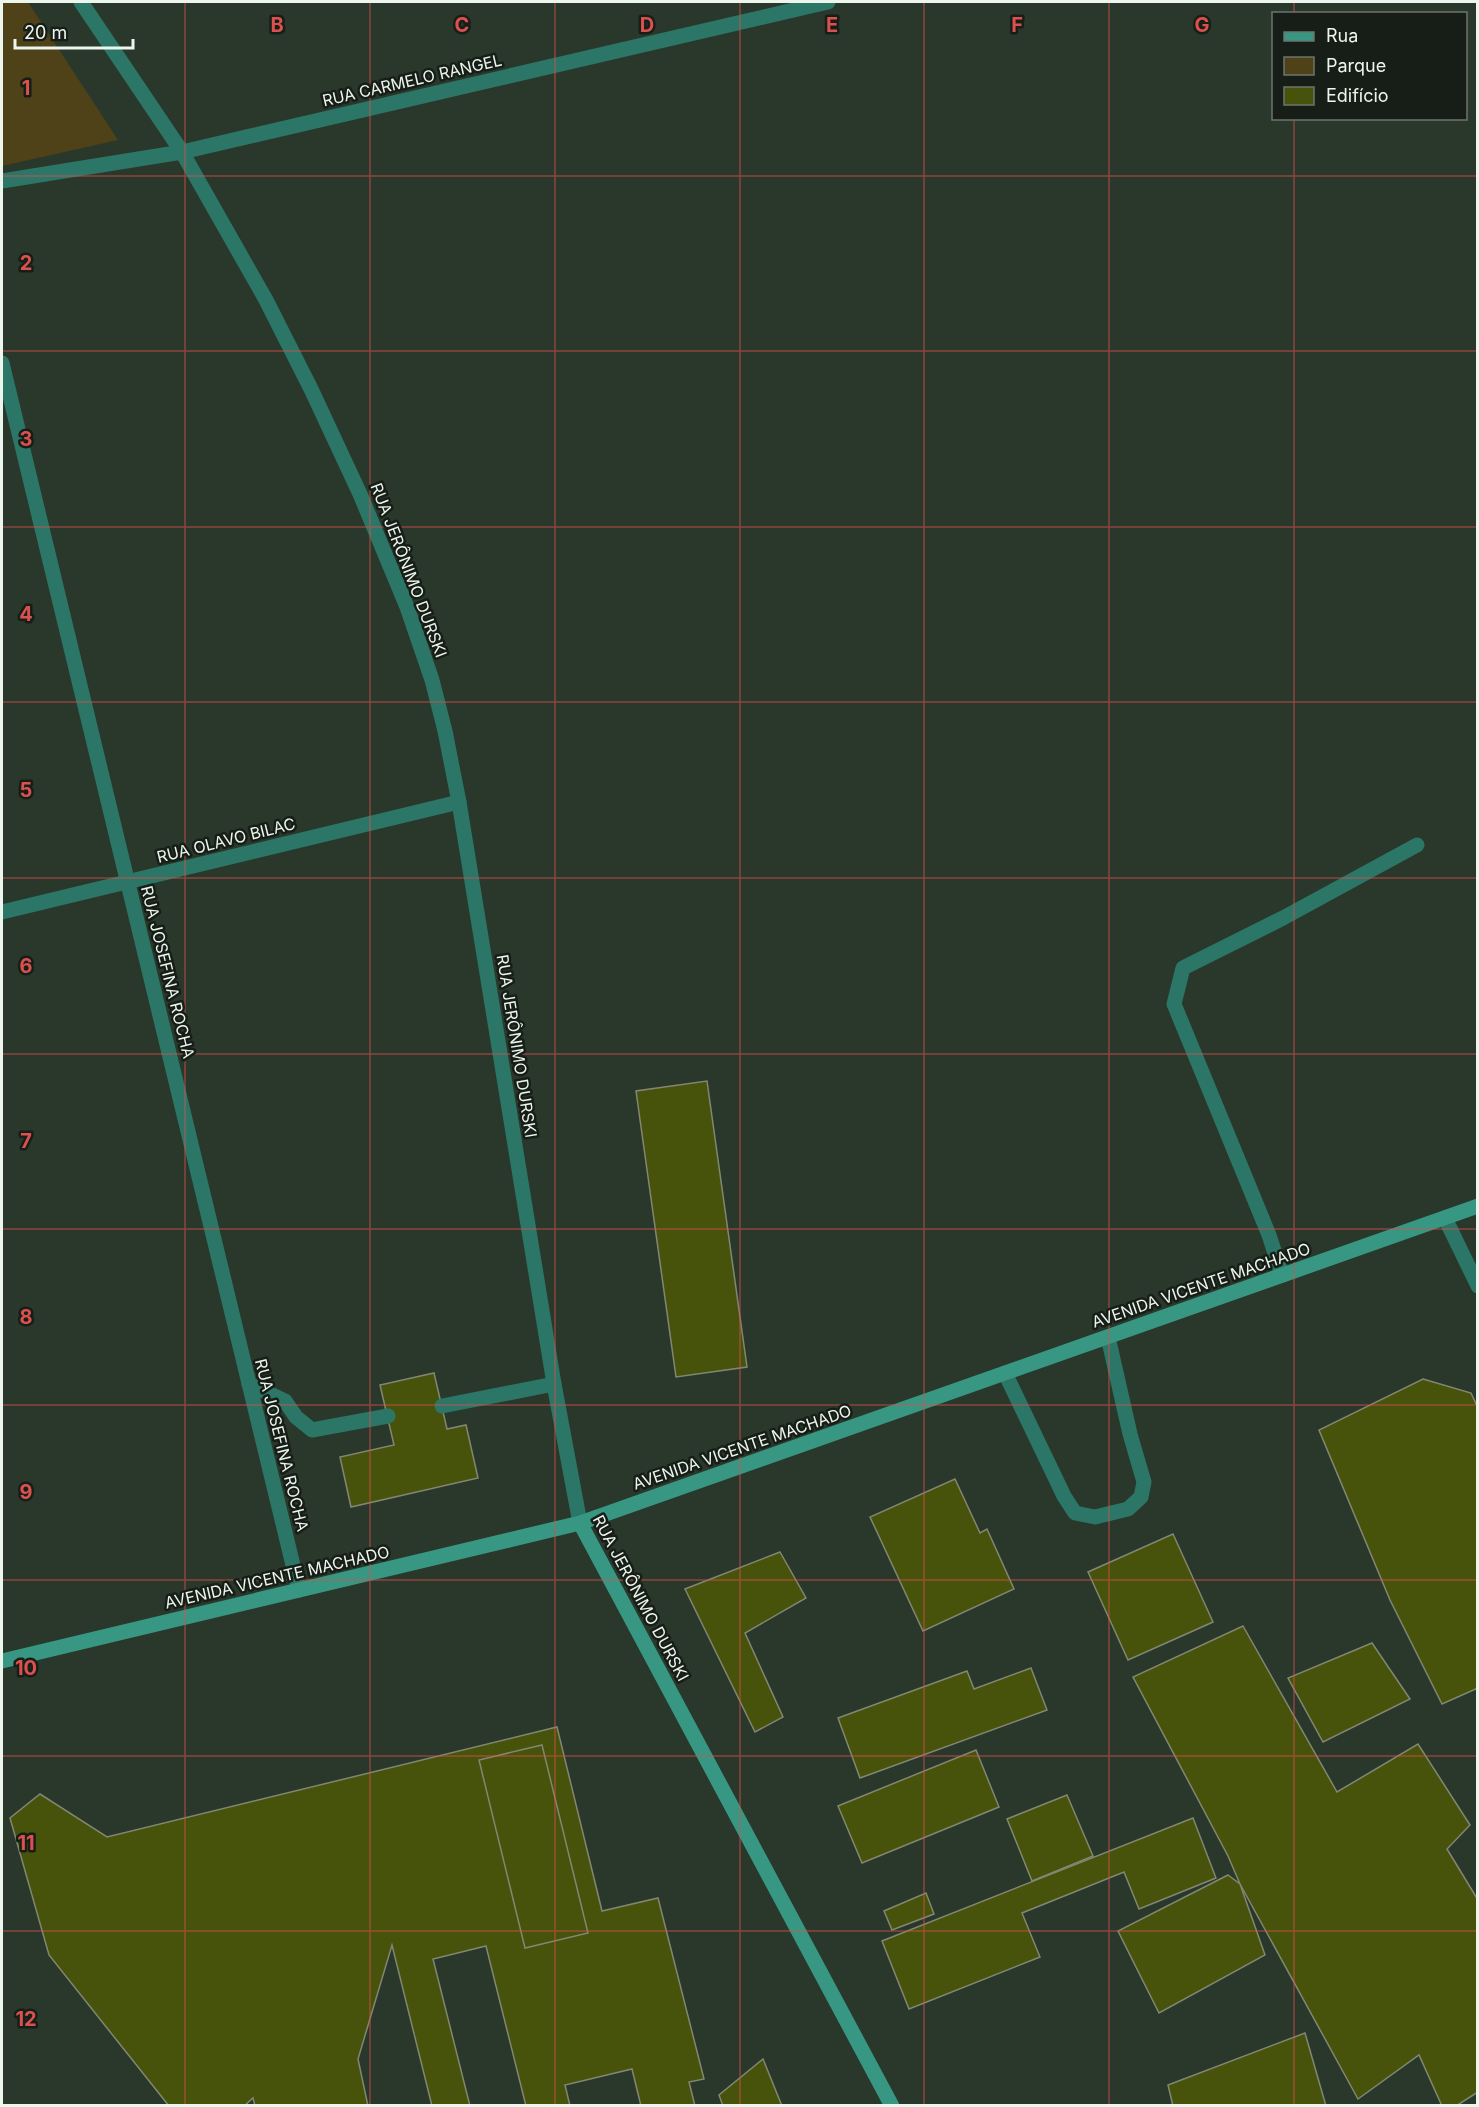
<svg xmlns="http://www.w3.org/2000/svg" width="1479" height="2107" font-family="Inter,sans-serif">
  <rect width="100%" height="100%" fill="#29382b"/>
  <path fill="#4f4118" d="M2,2H28L118,140L2,166Z"/>
  <g fill="#47520a" stroke="#828773" stroke-width="1.5">
    <path d="M707,1081L747,1367L676,1377L636,1091Z"/>
    <path d="M434,1373L447,1429L466,1425L478,1478L351,1507L340,1457L394,1445L380,1385Z"/>
    <path d="M1423,1379L1471,1393L1478,1408V1688L1442,1704L1390,1600L1319,1430Z"/>
    <path d="M955,1479L980,1533L987,1529L1014,1589L923,1631L870,1517Z"/>
    <path d="M1173,1534L1213,1622L1128,1660L1088,1572Z"/>
    <path d="M780,1552L806,1598L745,1633L783,1717L755,1732L685,1589Z"/>
    <path d="M1243,1626L1337,1792L1418,1744L1470,1825L1447,1849L1478,1900V2092L1456,2106H1442L1419,2055L1358,2099L1240,1884L1228,1856L1133,1677Z"/>
    <path d="M1372,1643L1410,1699L1323,1742L1288,1678Z"/>
    <path d="M1031,1668L1047,1710L860,1778L838,1718L967,1671L974,1689Z"/>
    <path d="M557,1727L602,1911L658,1898L704,2079L689,2082L695,2106H641L632,2069L565,2085L570,2106H526L486,1946L433,1959L470,2106H432L392,1945L358,2059L368,2106H255L253,2098L244,2106H169L49,1955L10,1818L40,1794L107,1837Z"/>
    <path d="M542,1745L588,1933L525,1948L479,1760Z"/>
    <path d="M976,1750L999,1807L862,1863L838,1806Z"/>
    <path d="M1067,1795L1093,1856L1032,1881L1007,1819Z"/>
    <path d="M1193,1818L1216,1878L1139,1909L1124,1872L1022,1913L1040,1957L909,2009L882,1941Z"/>
    <path d="M1228,1875L1240,1884L1265,1955L1159,2013L1118,1931Z"/>
    <path d="M926,1893L934,1914L892,1930L884,1911Z"/>
    <path d="M1305,2033L1326,2106H1173L1168,2085Z"/>
    <path d="M763,2059L782,2106H723L719,2095Z"/>
  </g>
  <g fill="none" stroke-linecap="round" stroke-linejoin="round">
    <g stroke="#2b7666" stroke-width="15">
      <path d="M1445,1218L1478,1286"/>
      <path d="M1282,1275L1269,1235L1174,1004L1183,968L1283,918L1417,845"/>
      <path d="M1005,1373L1064,1496L1075,1513L1095,1517L1128,1509L1141,1497L1144,1482L1130,1434L1108,1337"/>
      <path d="M249,1384L285,1401L296,1417L312,1430L388,1416"/>
      <path d="M442,1406L554,1384"/>
    </g>
    <g stroke="#2b7666" stroke-width="15">
      <path d="M81,2L182,152L266,300L311,389L360,494L407,607L432,680L445,731L459,802L554,1384L580,1523"/>
      <path d="M2,181L182,152L828,2"/>
      <path d="M2,363L299,1590"/>
      <path d="M2,912L459,802"/>
    </g>
    <g stroke="#379782" stroke-width="15">
      <path d="M580,1523L892,2106"/>
      <path d="M2,1661L580,1523L1478,1206"/>
    </g>
  </g>
  <path fill="none" stroke="#da514f" stroke-width="1.5" stroke-opacity="0.55" d="M185,2V2106M370,2V2106M555,2V2106M740,2V2106M924,2V2106M1109,2V2106M1294,2V14M1294,118V2106M2,176H1478M2,351H1478M2,527H1478M2,702H1478M2,878H1478M2,1054H1478M2,1229H1478M2,1405H1478M2,1580H1478M2,1756H1478M2,1931H1478"/>
  <g text-anchor="middle" dominant-baseline="central" stroke-width="5" stroke-linejoin="round" paint-order="stroke">
    <g font-size="16" fill="#ecf6ed" stroke="#171d17">
      <text transform="translate(412 80) rotate(-13)">RUA CARMELO RANGEL</text>
      <text transform="translate(409 570) rotate(69)">RUA JERÔNIMO DURSKI</text>
      <text transform="translate(226 840) rotate(-14)">RUA OLAVO BILAC</text>
      <text transform="translate(168 972) rotate(76)">RUA JOSEFINA ROCHA</text>
      <text transform="translate(517 1046) rotate(81)">RUA JERÔNIMO DURSKI</text>
      <text transform="translate(1201 1285) rotate(-19)">AVENIDA VICENTE MACHADO</text>
      <text transform="translate(282 1445) rotate(76)">RUA JOSEFINA ROCHA</text>
      <text transform="translate(742 1447) rotate(-19)">AVENIDA VICENTE MACHADO</text>
      <text transform="translate(277 1577) rotate(-13)">AVENIDA VICENTE MACHADO</text>
      <text transform="translate(641 1598) rotate(62)">RUA JERÔNIMO DURSKI</text>
    </g>
  </g>
  <g font-size="20" text-anchor="middle" font-weight="bold" fill="#da514f" stroke="#171d17" stroke-width="5" stroke-linejoin="round" paint-order="stroke">
    <text x="277" y="32">B</text>
    <text x="462" y="32">C</text>
    <text x="647" y="32">D</text>
    <text x="832" y="32">E</text>
    <text x="1017" y="32">F</text>
    <text x="1202" y="32">G</text>
    <text x="26" y="95">1</text>
    <text x="26" y="270">2</text>
    <text x="26" y="446">3</text>
    <text x="26" y="621">4</text>
    <text x="26" y="797">5</text>
    <text x="26" y="973">6</text>
    <text x="26" y="1148">7</text>
    <text x="26" y="1324">8</text>
    <text x="26" y="1499">9</text>
    <text x="26" y="1675">10</text>
    <text x="26" y="1850">11</text>
    <text x="26" y="2026">12</text>
  </g>
  <rect width="1479" height="2107" fill="none" stroke="#ecf6ed" stroke-width="6"/>
  <rect x="1272" y="12" width="195" height="108" fill="#171d17" stroke="#6c746d" stroke-width="1.5"/>
  <rect x="1284" y="32" width="30" height="9" fill="#379782" stroke="#6c746d" stroke-width="1.5"/>
  <text x="1326" y="42" font-size="18" fill="#ecf6ed">Rua</text>
  <rect x="1284" y="57" width="30" height="18" fill="#4f4118" stroke="#6c746d" stroke-width="1.5"/>
  <text x="1326" y="72" font-size="18" fill="#ecf6ed">Parque</text>
  <rect x="1284" y="87" width="30" height="18" fill="#47520a" stroke="#6c746d" stroke-width="1.5"/>
  <text x="1326" y="102" font-size="18" fill="#ecf6ed">Edifício</text>
  <path d="M15 39v9h118v-9" fill="none" stroke="#ecf6ed" stroke-width="3"/>
  <text x="24" y="39" font-size="18" fill="#ecf6ed" stroke="#171d17" stroke-width="4.5" paint-order="stroke">20 m</text>
</svg>
